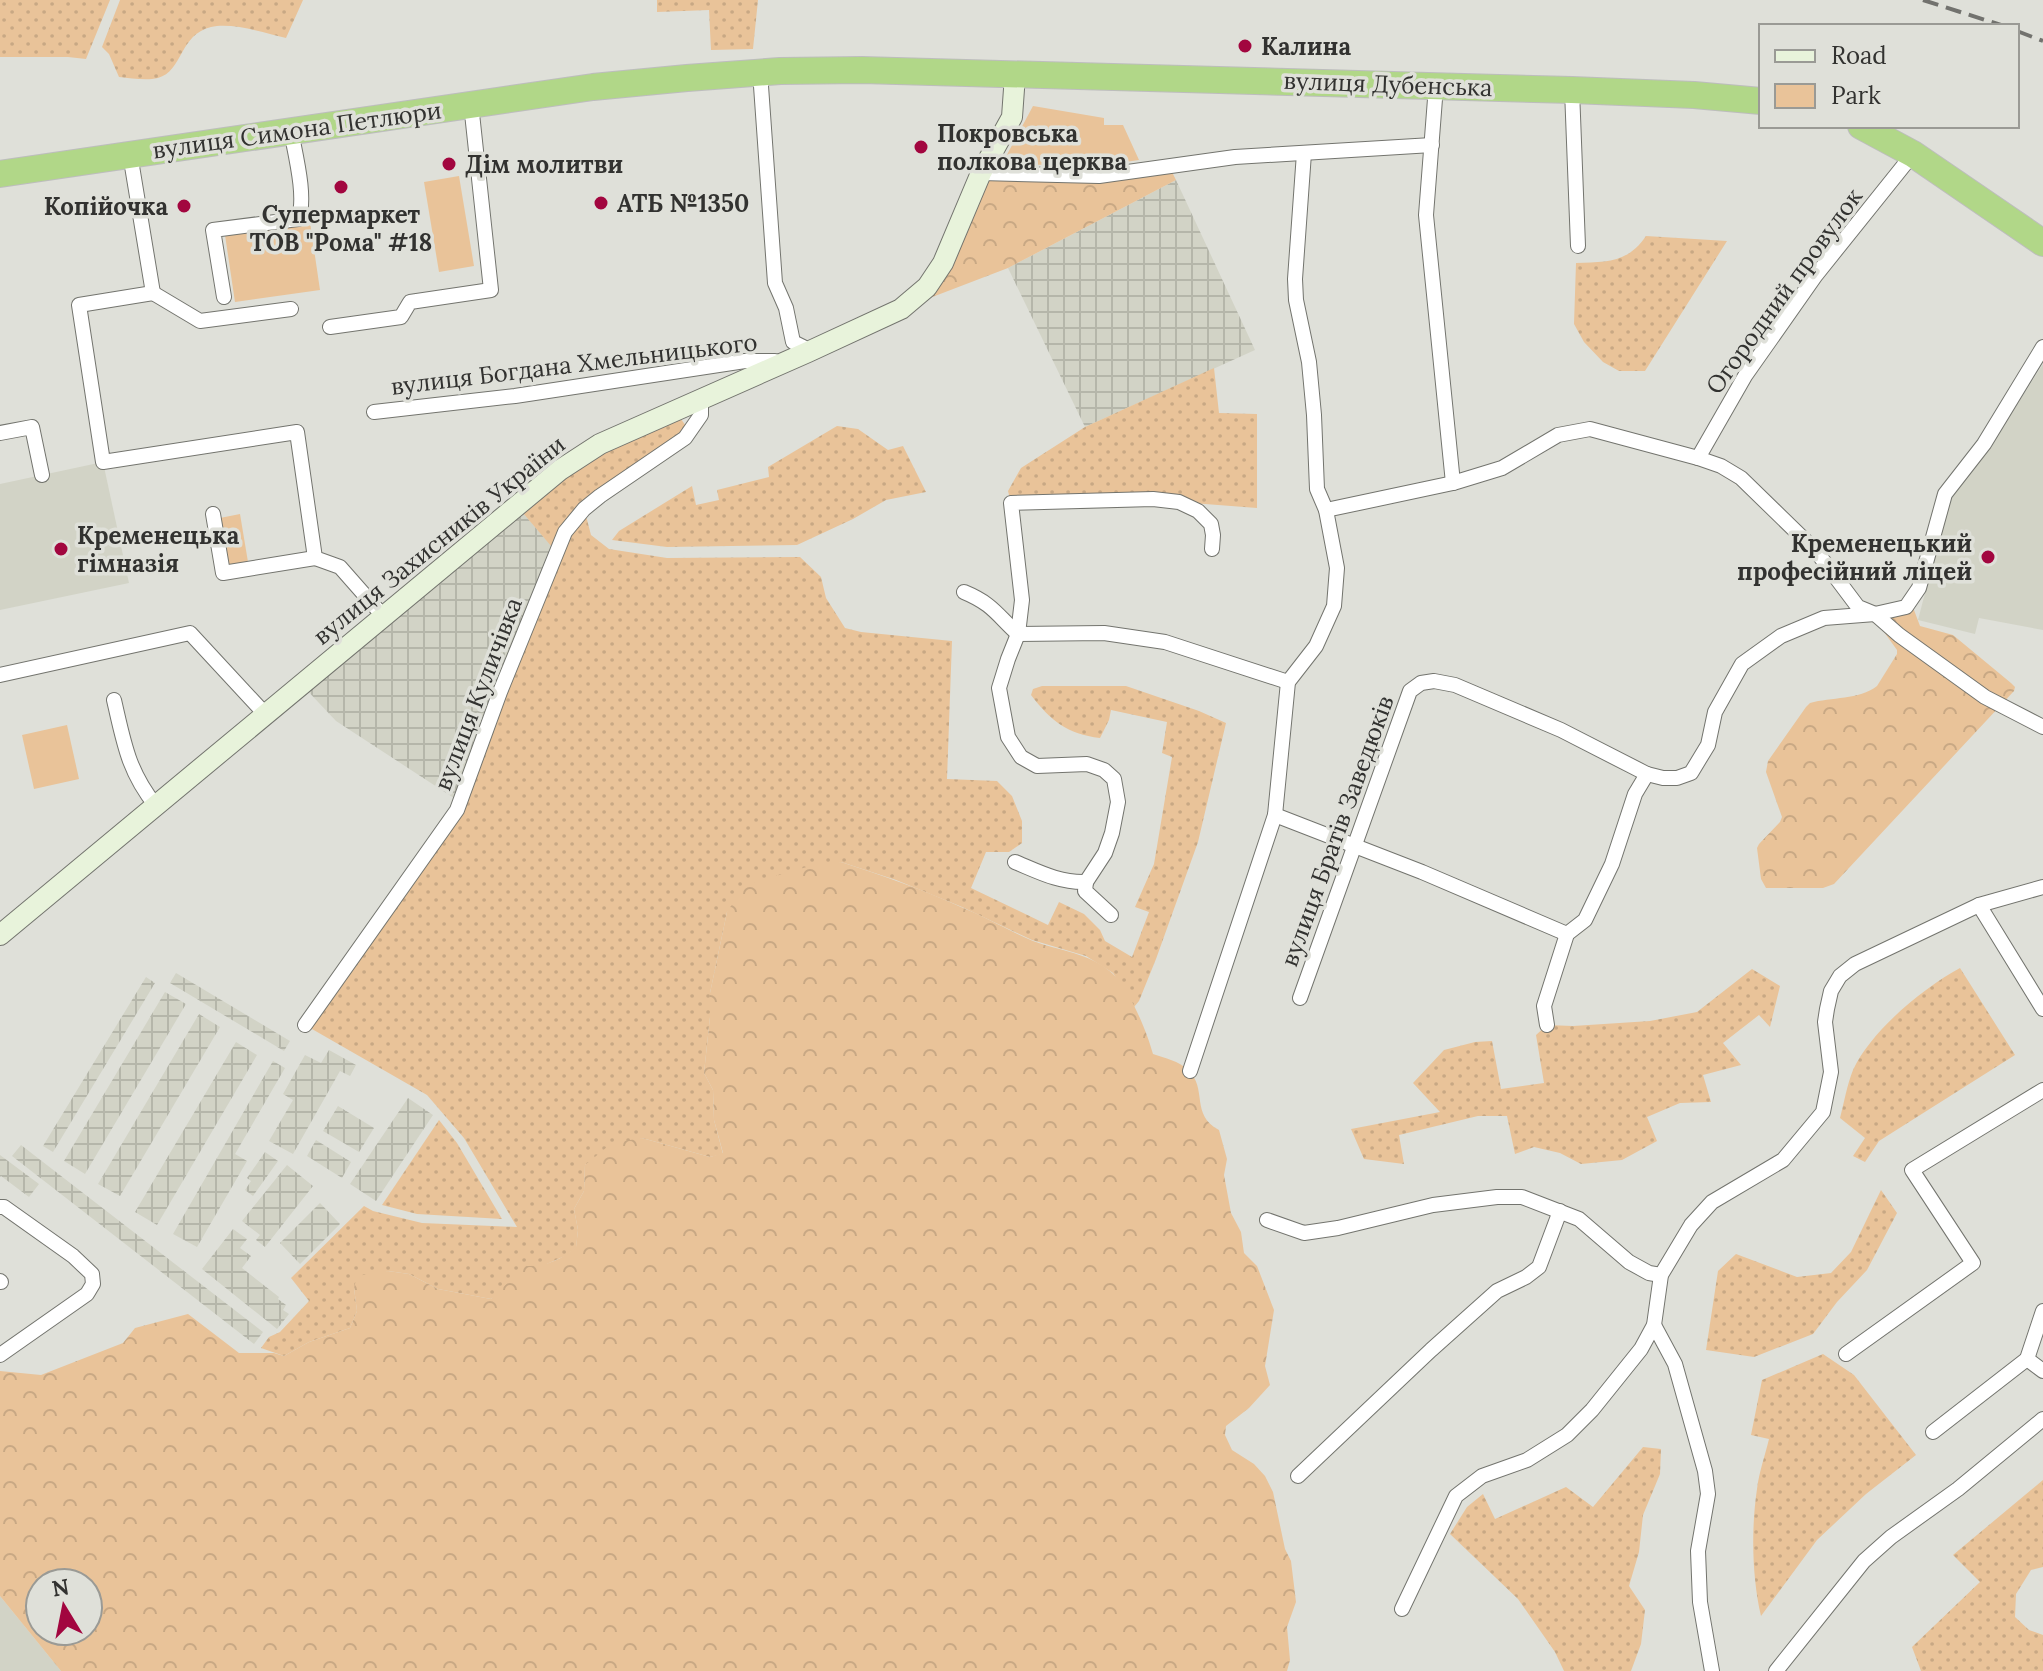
<svg xmlns="http://www.w3.org/2000/svg" width="2043" height="1671" font-family="Lora,serif">
  <defs>
    <pattern id="industrial-grid" width="8" height="8" patternUnits="userSpaceOnUse" patternTransform="scale(2)"><rect width="8" height="8" fill="#d2d3c6"/><path d="M0 4h8M4 0v8" fill="none" stroke="#b5b6aa"/></pattern>
    <pattern id="grass-dots" width="8" height="8" patternUnits="userSpaceOnUse" patternTransform="scale(2)"><rect width="8" height="8" fill="#e9c399"/><path d="M2 2h.1M6 6h.1" fill="none" stroke="#c8a884" stroke-width="1.8" stroke-linecap="round"/></pattern>
    <pattern id="forest-crowns" width="20" height="18" patternUnits="userSpaceOnUse" patternTransform="scale(2)"><rect width="20" height="18" fill="#e9c399"/><path d="M2 6a3 3 0 1 1 6 0M12 15a3 3 0 1 1 6 0" fill="none" stroke="#c8a884"/></pattern>
  </defs>
  <rect width="100%" height="100%" fill="#dfe0d9"/>
  <g fill="#d2d3c6">
    <path d="M2043,364V630L1979,618L1975,634L1918,620L1950,497L1990,447Z"/>
    <path d="M103,462L129,583L0,610V484Z"/>
    <path d="M0,1596L61,1671H0Z"/>
  </g>
  <g fill="url(#industrial-grid)">
    <path d="M1176,180L1255,350L1085,427L1008,268Z"/>
    <path d="M517,506L557,552L460,802L336,721L302,685Z"/>
    <path d="M176,973L290,1041L284,1051L170,983Z"/>
    <path d="M146,977L155,983L53,1152L43,1146Z"/>
    <path d="M165,992L186,1004L85,1174L64,1161Z"/>
    <path d="M199,1014L220,1027L120,1196L98,1184Z"/>
    <path d="M236,1042L257,1055L157,1225L135,1212Z"/>
    <path d="M329,1050L356,1065L350,1076L340,1071L293,1154L269,1141L293,1100L283,1094L305,1055L321,1063Z"/>
    <path d="M273,1061L285,1068L235,1154L247,1161L197,1247L173,1234Z"/>
    <path d="M408,1098L433,1115L376,1201L350,1184Z"/>
    <path d="M338,1106L374,1128L359,1152L323,1131Z"/>
    <path d="M316,1140L351,1162L342,1178L307,1156Z"/>
    <path d="M21,1145L263,1332L254,1344L12,1156Z"/>
    <path d="M265,1152L278,1161L253,1196L245,1190L251,1181L247,1178Z"/>
    <path d="M0,1155L39,1184L29,1197L1,1176L0,1177Z"/>
    <path d="M287,1165L313,1186L265,1247L256,1240L260,1235L242,1221Z"/>
    <path d="M320,1203L340,1224L300,1264L280,1243Z"/>
    <path d="M233,1229L247,1239L240,1248L251,1256L242,1268L279,1297L278,1299L286,1305L283,1310L289,1314L277,1329L202,1269Z"/>
  </g>
  <g fill="url(#grass-dots)">
    <path d="M0,0H110L86,59L68,57H0Z"/>
    <path d="M120,0H303L286,38C265,33 232,22 211,27C179,35 183,71 158,78C146,81 131,78 119,77L109,54L102,47Z"/>
    <path d="M657,0H758L753,49L711,50L709,10L657,12Z"/>
    <path d="M1646,236L1727,241L1645,371H1619L1603,362L1584,342L1574,324L1576,263C1606,262 1628,263 1646,236Z"/>
    <path d="M1214,368L1219,413L1257,414V508L1179,502L1011,503L1008,491L1021,468L1085,427Z"/>
    <path d="M675,411L686,426L685,438L585,512L591,535L609,549L667,558L800,557L821,577L826,598L845,628L861,632L952,641L947,779L997,781L1012,796L1022,821V843L1009,852H986L971,888L1048,925L1059,902L1084,914L1100,930L1105,941L1132,957L1149,912L1135,907L1154,864L1172,757L1162,753L1167,722L1111,710L1109,720L1100,738C1067,734 1051,721 1031,695L1033,689L1042,686H1126L1199,711L1226,723L1198,842L1156,959L1139,1001L1134,1007L1113,973L1086,956L1032,940L962,907L896,880L841,862L727,912L710,993V1017L704,1073L713,1090L714,1120L723,1154L710,1157L642,1138L585,1165L584,1191L574,1209L578,1230L576,1248L565,1256L540,1267L491,1299L438,1289L409,1274L388,1271L354,1288L357,1311L350,1328L309,1342L284,1356L261,1348L269,1337L280,1332L309,1301L291,1278L364,1206L373,1211L422,1223L517,1227L464,1138L427,1095L305,1025L457,810L557,553L517,506L560,470Z"/>
    <path d="M837,426L858,429L888,450L903,446L926,492L886,500L853,519L797,545L667,547L612,540L619,531L692,486L696,505L719,500L717,490L769,477L768,467Z"/>
    <path d="M1960,968L2015,1055L1879,1141L1865,1162L1853,1156L1865,1138L1840,1118C1844,1103 1847,1085 1853,1070C1871,1031 1923,988 1960,968Z"/>
    <path d="M1752,969L1780,986L1770,1027L1759,1015L1723,1043L1741,1065L1703,1075L1711,1102L1680,1103L1647,1117L1657,1141L1622,1160L1581,1164L1560,1153L1534,1147L1515,1154L1507,1116H1478L1399,1135L1404,1164L1364,1159L1351,1129L1440,1112L1413,1083L1444,1050L1475,1042L1492,1041L1501,1089L1544,1083L1536,1035L1547,1025L1573,1026L1650,1021L1697,1012Z"/>
    <path d="M439,1120L457,1143L502,1219L417,1214L382,1205Z"/>
    <path d="M1881,1190L1897,1213L1867,1270L1837,1302L1813,1334L1754,1357L1706,1350L1718,1271L1736,1254L1797,1277L1831,1273L1851,1252Z"/>
    <path d="M1823,1354L1854,1375L1916,1455L1866,1494L1817,1540L1761,1616C1752,1577 1751,1529 1757,1489C1759,1472 1765,1456 1769,1439L1751,1435L1762,1380Z"/>
    <path d="M1643,1447L1661,1449L1660,1474L1643,1515L1639,1552L1629,1586L1645,1610L1641,1644L1631,1671H1564L1555,1652L1518,1599L1450,1534L1467,1507L1483,1494L1495,1519L1566,1487L1593,1507Z"/>
    <path d="M2043,1480V1567L2031,1570L2016,1594L2015,1617L2029,1630L2043,1635V1671H1921L1912,1647L1980,1582L1953,1555Z"/>
  </g>
  <g fill="url(#forest-crowns)" fill-rule="evenodd">
    <path d="M1169,166L1176,180L1008,268L901,309L927,287L981,173L1099,176Z"/>
    <path d="M1911,608L1914,610L1920,626L1953,635L2011,683L2015,687L2014,691L1834,884L1823,888H1766L1761,879L1757,848L1759,844L1780,822L1782,817L1766,772L1768,761L1806,707L1810,703C1831,697 1859,700 1877,686L1897,654V650L1871,614Z"/>
    <path d="M841,862C881,875 922,889 961,907C986,917 1009,931 1033,941C1060,951 1090,953 1112,973C1129,988 1147,1032 1153,1054C1165,1058 1179,1061 1188,1070C1208,1088 1190,1115 1219,1130L1227,1159L1224,1175L1231,1213L1241,1232L1244,1253L1257,1266L1274,1310L1265,1366L1270,1385L1249,1408L1226,1426L1225,1435L1232,1450L1254,1464L1265,1476L1273,1492L1285,1549L1291,1561L1296,1602L1287,1627L1290,1660L1287,1671H61L0,1596V1371L41,1375L123,1343L135,1328L188,1314L239,1353H274L284,1356L309,1342L350,1328L357,1311L354,1288L357,1276L388,1271L409,1274L438,1289L491,1299L525,1266C545,1267 561,1260 576,1247L578,1230L574,1209L584,1191L585,1165L612,1143L642,1138L710,1157L723,1153L714,1120L713,1090L704,1073L710,1017V993L727,912L745,885L817,864ZM40,1583H88V1631H40Z"/>
  </g>
  <g fill="#e9c399">
    <path d="M1033,106L1104,118V125H1123L1139,160L1097,166L1002,164Z"/>
    <path d="M459,176L474,266L439,272L424,182Z"/>
    <path d="M310,222L320,290L235,302L225,235Z"/>
    <path d="M240,514L248,562L228,565L220,518Z"/>
    <path d="M67,725L79,779L34,789L22,735Z"/>
  </g>
  <g fill="none" stroke-linecap="round" stroke-linejoin="round">
    <defs>
      <g id="street">
        <path d="M760,72L775,283L786,308L793,342L803,347L808,352"/>
        <path d="M1436,86L1426,215L1453,483"/>
        <path d="M1572,90L1578,246"/>
        <path d="M130,154L153,293"/>
        <path d="M981,173L1099,176L1235,157L1432,145"/>
        <path d="M153,293L79,305L103,462L297,432L315,558L340,567L384,617"/>
        <path d="M153,293L200,321L291,309"/>
        <path d="M224,297L213,230L298,219C307,199 295,153 291,131"/>
        <path d="M330,327L401,317L410,302L491,290L471,104"/>
        <path d="M374,412L515,396L745,361H775L779,365"/>
        <path d="M0,433L32,427L42,475"/>
        <path d="M1698,458L1745,376L1816,275L1913,154"/>
        <path d="M1326,510L1453,483L1502,468L1558,435L1590,429L1698,458L1721,466L1741,478L1816,551L1858,607L1875,614L1899,635L1985,697L2043,727"/>
        <path d="M213,514L223,573L315,558"/>
        <path d="M964,592C993,604 997,615 1018,634"/>
        <path d="M1018,634L1104,633L1165,642L1288,682"/>
        <path d="M0,675L190,633L266,715"/>
        <path d="M114,700C124,743 128,771 156,806"/>
        <path d="M1275,815L1422,872L1567,934"/>
        <path d="M1015,862C1039,872 1060,883 1086,882L1105,853L1112,833L1118,802L1114,779L1104,770L1087,764L1037,766L1021,757L1008,737L999,688L1008,659L1018,634L1022,600L1011,503L1153,499L1179,502L1198,511L1211,524L1213,535L1212,549"/>
        <path d="M1086,882L1085,891L1111,915"/>
        <path d="M1979,905L2043,1009"/>
        <path d="M1300,998L1410,691L1421,683L1434,681L1455,685L1561,730L1647,774"/>
        <path d="M305,1025L457,810L500,692L565,532L584,509L600,496L685,438L701,415V400"/>
        <path d="M1547,1025L1544,1006L1567,934L1585,920L1612,864L1635,794L1647,774L1663,778H1677L1691,773L1708,745L1715,712L1742,664L1781,636L1824,618L1875,614L1906,607L1919,588L1945,494L1984,444L2043,347"/>
        <path d="M1190,1071L1275,815L1288,682L1316,646L1334,606L1337,568L1326,510L1317,489L1314,415L1309,362L1296,300L1295,279L1304,153"/>
        <path d="M0,1207H4L73,1256L92,1274L93,1284L87,1294L0,1355"/>
        <path d="M1267,1220L1304,1233L1338,1228L1433,1205L1497,1197H1522L1579,1219L1629,1262L1649,1273L1661,1275"/>
        <path d="M0,1281L1,1282"/>
        <path d="M1654,1325L1675,1364L1705,1471L1708,1494L1698,1551L1700,1602L1712,1671"/>
        <path d="M1846,1354L1973,1263L1912,1170L2043,1090"/>
        <path d="M2027,1359L2043,1371"/>
        <path d="M1933,1432L2027,1359L2043,1311"/>
        <path d="M1298,1476L1431,1350L1497,1291L1526,1277L1539,1267L1560,1211"/>
        <path d="M1402,1609L1456,1496L1482,1476L1527,1460L1567,1435L1592,1410L1641,1349L1654,1325L1661,1275L1691,1225L1712,1202L1783,1160L1823,1112L1831,1072L1825,1022L1827,1009L1831,991L1840,976L1855,964L1979,905L2043,887"/>
        <path d="M1776,1671L1864,1561L1891,1537L1958,1489L2043,1419"/>
      </g>
      <path id="secondary" d="M0,935L560,470L600,444L808,352L901,309L927,287L943,263L981,173L1012,117L1015,75"/>
      <g id="highway">
        <path d="M1861,126L1913,154L2043,243"/>
        <path d="M0,174L593,87L687,78L780,71L862,70L1572,90L1694,95L1761,101"/>
      </g>
    </defs>
    <use href="#street" stroke="#73746e" stroke-width="16"/>
    <use href="#secondary" stroke="#73746e" stroke-width="22"/>
    <use href="#highway" stroke="#bdbdbd" stroke-width="28"/>
    <use href="#street" stroke="#fff" stroke-width="14"/>
    <use href="#secondary" stroke="#e8f3db" stroke-width="20"/>
    <use href="#highway" stroke="#b1d788" stroke-width="26"/>
    <g stroke="#72726e" stroke-width="4" stroke-dasharray="16 8" stroke-linecap="butt">
      <path d="M1923,0L2004,26"/>
      <path d="M2017,31L2043,41"/>
    </g>
  </g>
  <g fill="#a2063f" stroke="#dfe0d9" stroke-width="3">
    <circle cx="1245" cy="46" r="8"/>
    <circle cx="921" cy="147" r="8"/>
    <circle cx="449" cy="164" r="8"/>
    <circle cx="341" cy="187" r="8"/>
    <circle cx="601" cy="203" r="8"/>
    <circle cx="184" cy="206" r="8"/>
    <circle cx="61" cy="549" r="8"/>
    <circle cx="1988" cy="557" r="8"/>
  </g>
  <g text-anchor="middle" dominant-baseline="central" stroke-width="7" stroke-linejoin="round" paint-order="stroke">
    <g font-size="24" font-weight="bold" fill="#323230" stroke="#dfe0d9" text-anchor="start">
      <text x="1261" y="46">Калина</text>
      <text x="937" y="133">Покровська<tspan x="937" dy="28">полкова церква</tspan></text>
      <text x="465" y="164">Дім молитви</text>
      <text x="617" y="203">АТБ №1350</text>
      <text x="168" y="206" text-anchor="end">Копійочка</text>
      <text x="341" y="214" text-anchor="middle">Супермаркет<tspan x="341" dy="28">ТОВ "Рома" #18</tspan></text>
      <text x="77" y="535">Кременецька<tspan x="77" dy="28">гімназія</tspan></text>
      <text x="1972" y="543" text-anchor="end">Кременецький<tspan x="1972" dy="28">професійний ліцей</tspan></text>
    </g>
    <g font-size="24" fill="#323230" stroke="#dfe0d9">
      <text transform="translate(1388 84) rotate(2)">вулиця Дубенська</text>
      <text transform="translate(297 130) rotate(-8)">вулиця Симона Петлюри</text>
      <text transform="translate(1784 291) rotate(-54)">Огородний провулок</text>
      <text transform="translate(574 364) rotate(-7)">вулиця Богдана Хмельницького</text>
      <text transform="translate(439 540) rotate(-39)">вулиця Захисників України</text>
      <text transform="translate(478 694) rotate(-69)">вулиця Куличівка</text>
      <text transform="translate(1337 831) rotate(-70)">вулиця Братів Заведюків</text>
    </g>
  </g>
  <rect x="1759" y="24" width="260" height="104" fill="#dfe0d9" stroke="#9a9a95" stroke-width="2"/>
  <rect x="1775" y="50" width="40" height="12" fill="#e8f3db" stroke="#9a9a95" stroke-width="2"/>
  <text x="1831" y="64" font-size="24" fill="#323230">Road</text>
  <rect x="1775" y="84" width="40" height="24" fill="#e9c399" stroke="#9a9a95" stroke-width="2"/>
  <text x="1831" y="104" font-size="24" fill="#323230">Park</text>
  <g transform="translate(64 1607) rotate(350)"><circle r="38" fill="#dfe0d9" stroke="#9a9a95" stroke-width="2"/>
  <path d="M0-6L14 30L0 20L-14 30Z" fill="#a2063f"/>
  <text y="-12" font-size="22" font-weight="bold" text-anchor="middle" fill="#323230">N</text>
  </g>
</svg>
